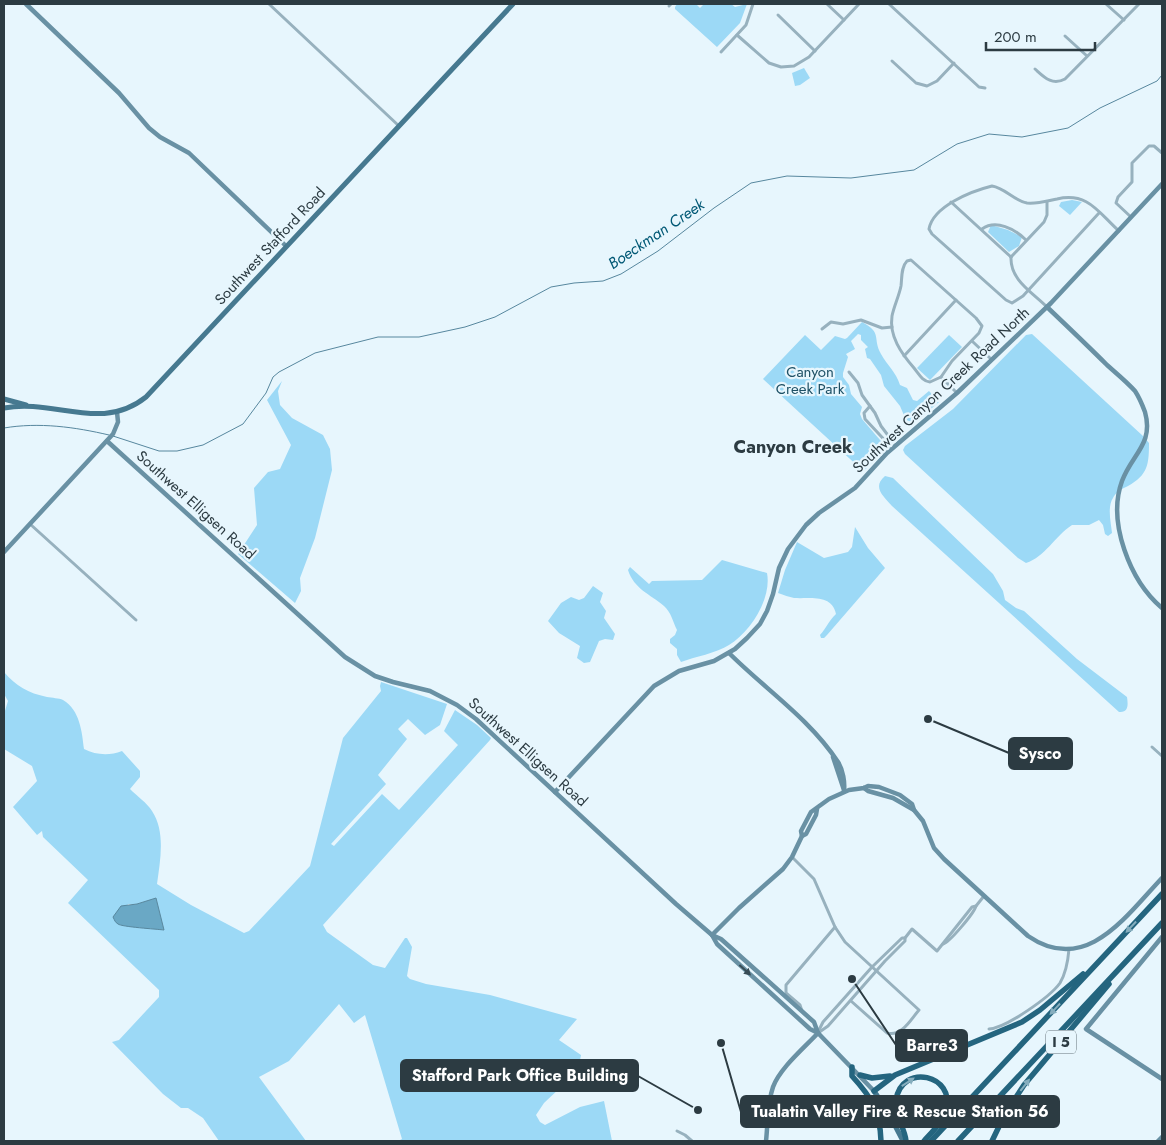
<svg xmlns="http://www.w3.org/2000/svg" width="1166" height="1145" font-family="Jost,sans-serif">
  <rect width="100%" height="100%" fill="#e7f6fd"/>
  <g fill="#9cd9f6" fill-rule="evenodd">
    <path d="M677,4H696L700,8L704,4H731L735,7L747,4L740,23L717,47L675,9V7Z"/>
    <path d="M804,68L810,78L800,85L795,86L792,73Z"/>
    <path d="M1072,200L1082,202L1070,215L1059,206L1061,202Z"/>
    <path d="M991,225L1008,230L1022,237L1019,246L1009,252L988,232Z"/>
    <path d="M862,322C883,333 872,338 881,354C887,365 896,372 900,385L907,388L913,400L917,401L929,391L939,402L913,424L912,422L906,420L900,406L884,386L881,375L870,359L867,358L865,349L868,347L861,340V335L858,334L851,341L855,349L846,354L848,357L843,373V377L849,385L851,394L862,407L860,414L862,419L886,447L866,469L862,470L763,379L805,335L821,350L835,336L845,339L847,338Z"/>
    <path d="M1032,334L1143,436L1149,443C1149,464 1148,475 1128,486C1123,488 1115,493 1113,498C1107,507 1111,523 1112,533L1108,536L1105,534L1103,525L1099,520L1089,525H1072C1055,536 1045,557 1026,563L1018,558L905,454L903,450L905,446L953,409L1026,335Z"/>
    <path d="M949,335L962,347L930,380L917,368Z"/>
    <path d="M282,381L278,391L280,405L292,418L323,435L330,449L332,470L315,538L300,578L301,591L295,603L238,554L257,525L254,488L268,472L280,469L291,445L267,400Z"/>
    <path d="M885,476L893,478L993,574L1003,591L1005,600L1016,608L1024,611L1077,659L1127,697C1128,704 1129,713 1119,712L892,506C883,496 872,487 885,476Z"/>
    <path d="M855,527L868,548L885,568L827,635L824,638H821L820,635C827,627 828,622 836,614C832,594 810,599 794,598C789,597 784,595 778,593L785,570L797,542L824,558L848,552L852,547Z"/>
    <path d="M722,560L767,573C772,599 750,632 729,645C717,653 694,657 681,662L677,655V649L670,643V639L675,635L677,630C673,622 671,612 664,606C650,594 634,589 628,570L630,567L649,584L652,581L702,580Z"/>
    <path d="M593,586L603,593L600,602L606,611L604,618L615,634L613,640L605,639L599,641L590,662L584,663L577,658L580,646L559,633L548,621L561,603L571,597L579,600L584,598Z"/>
    <path d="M4,672C16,686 28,693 47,697C52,698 59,698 63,700C80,710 82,732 84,749C96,755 109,756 122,751L140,771V777L130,789C137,796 147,803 152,811C166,832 160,861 157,884L191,905L244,933L249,931L310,866L343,738L381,691L380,686L381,682L447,704L440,725L425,735L408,719L398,729L407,739L378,775L386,784L331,844L334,846L382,794L399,810L458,745L444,731L455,710L477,725L491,738L490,740L323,925L327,932L373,965L385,968L405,938H407L412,947L407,976L410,979L426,984L490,995L577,1019L559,1040L581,1055L578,1071L544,1103L536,1115L540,1122L545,1125L580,1107L604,1101L612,1141H398L402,1139L365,1015L354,1023L339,1004L289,1061L259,1077L306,1141H219L203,1118L188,1108H181L163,1094L112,1042L119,1040L159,997V990L68,903L88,880L43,837L42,831L37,835L13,807L37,781L32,766L4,749V714L8,701L4,694ZM156,898L164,930L120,925L128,904H137Z"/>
  </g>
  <path fill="#6aa8c5" stroke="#57879e" d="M156,898L164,930C156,929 122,927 118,924C115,922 115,921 113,917L121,906L137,904Z"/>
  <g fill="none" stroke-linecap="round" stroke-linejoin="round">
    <g stroke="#57879e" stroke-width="1">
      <path d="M4,428C39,422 75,427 109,435"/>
      <path d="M113,436L159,451H177L203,445L243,424L266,393L273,377L279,372L315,353L378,337H419L465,327L495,317L551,287L574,283L603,281L621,274L658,251L714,208L751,183L787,176L851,178L914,170L957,144L989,134L1022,137L1068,128L1100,108L1157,81L1162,75"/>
    </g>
    <g stroke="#97b1be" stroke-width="3">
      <path d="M269,4L399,126"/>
      <path d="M827,4L844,20"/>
      <path d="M889,4L979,87L985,88"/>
      <path d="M1106,4L1124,20"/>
      <path d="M669,6L671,4"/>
      <path d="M778,15L815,51"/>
      <path d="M737,35L769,63L781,67L794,66L809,57L859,4"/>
      <path d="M1065,36L1087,56"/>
      <path d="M721,52L746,25L753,4"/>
      <path d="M892,61L916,83L927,86L937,81L954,63"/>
      <path d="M1035,69C1044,77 1052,86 1065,79L1139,4"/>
      <path d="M951,202L1011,257"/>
      <path d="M1099,213L1023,296L1012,303L1006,300L932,234L929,229C933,206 972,191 992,186C1005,188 1013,200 1027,203C1037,204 1047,201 1057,199C1088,192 1098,212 1119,231"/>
      <path d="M1131,217L1116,203L1118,197L1132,182V163L1149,146H1154L1162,153"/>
      <path d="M982,229C996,219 1015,229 1026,240"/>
      <path d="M1011,257L1044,222L1047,215V202"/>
      <path d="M1011,257C1010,280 1032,292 1047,307"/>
      <path d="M911,260L976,318L982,326L979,333L952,361L941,377L930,382C922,381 919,374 914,368C901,353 889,336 892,316C894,306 899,296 901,286C902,278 901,267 907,261Z"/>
      <path d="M822,329L831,322L843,324L861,320L882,328L892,327"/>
      <path d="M972,341L991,359"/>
      <path d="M904,356L956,300"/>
      <path d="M849,372L858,383L862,395L875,413L881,426L890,438"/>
      <path d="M941,377L957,393"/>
      <path d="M870,406L864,413L865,419L892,448"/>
      <path d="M30,524L136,620"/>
      <path d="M1152,747L1162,756"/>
      <path d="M792,857L814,879L835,927L845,942L919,1010C911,1019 902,1037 887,1033L851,1001"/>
      <path d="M943,944C950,942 974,913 976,906"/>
      <path d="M802,1011L800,1005L786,993V985L835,927"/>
      <path d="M989,1029C1006,1028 1050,997 1060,983C1066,973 1068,961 1069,949"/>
      <path d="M818,1032L823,1022L872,967L902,938H905"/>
      <path d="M818,1033L828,1026L885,961L905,941V938L912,929L937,951L972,907L976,906L984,896"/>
      <path d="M769,1115L818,1119L826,1123"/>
      <path d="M677,1131L685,1135L692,1141"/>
    </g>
    <g stroke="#6991a4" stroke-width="4.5">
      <path d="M26,4L119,93L149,128L160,137L189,153L286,246"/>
      <path d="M1047,307C1067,326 1087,345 1107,365C1116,373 1127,382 1135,391C1139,397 1142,404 1145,412C1154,444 1132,454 1122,481C1107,522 1130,581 1162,608"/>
      <path d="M107,441L345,657L375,676L393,682L430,691L457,705L476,719L676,904L712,935L721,939L814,1022L818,1033"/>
      <path d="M4,552L113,434L118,422L117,412"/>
      <path d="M729,653C765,689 810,719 838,762C843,770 845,782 844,791"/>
      <path d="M833,757L844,790"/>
      <path d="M864,788L868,791L893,798L914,810"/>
      <path d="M555,792L654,686L679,671L714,661L735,649L747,638L760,624L767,611L773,594L779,568L788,549L806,525L819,513L855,488L887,453L957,393L1051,303L1162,184"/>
      <path d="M802,836L801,831L811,812L829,799L849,790L864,788L868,786L879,787L900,795L912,804L914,810L923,821L934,848L944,859L1028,936C1086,976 1126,916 1162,878"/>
      <path d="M712,935L717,944L810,1029L818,1033L874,1091"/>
      <path d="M712,935L739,908L783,869L792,857L802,836L806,834L816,815L817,809"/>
      <path d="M1162,937L1086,1029L1162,1079"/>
      <path d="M766,1141C768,1124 767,1104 773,1087C780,1068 804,1048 818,1033"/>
      <path d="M1158,1141L1162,1137"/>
    </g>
    <g stroke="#467990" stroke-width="5">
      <path d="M4,399L26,405"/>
      <path d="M4,408C54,398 101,433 146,397L513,4"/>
      <path d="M874,1091L888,1112L903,1141"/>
    </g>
    <g stroke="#24657f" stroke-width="5.5">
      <path d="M852,1067V1076C872,1098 880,1111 881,1141"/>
      <path d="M860,1075L872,1078L890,1076"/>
      <path d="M874,1091L895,1075L1022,1022L1040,1010L1083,974"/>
      <path d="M906,1141C905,1127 893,1115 896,1100C902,1062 956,1075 946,1110C943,1122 932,1132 924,1141"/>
      <path d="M931,1141L1162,894"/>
      <path d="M958,1141L1162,923"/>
      <path d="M992,1141L1005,1114L1024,1085L1109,984"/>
    </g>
  </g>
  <defs><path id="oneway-solid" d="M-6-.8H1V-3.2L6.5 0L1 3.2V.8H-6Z" transform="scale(1.25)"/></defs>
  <g fill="#86aebe">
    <use href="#oneway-solid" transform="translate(1131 927) rotate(133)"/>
    <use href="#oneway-solid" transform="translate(1055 1009) rotate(133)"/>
    <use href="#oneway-solid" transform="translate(908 1082) rotate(-33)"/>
    <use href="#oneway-solid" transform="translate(1025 1085) rotate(-52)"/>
  </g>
  <use fill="#384c56" href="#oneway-solid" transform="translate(745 970) rotate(42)"/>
  <g text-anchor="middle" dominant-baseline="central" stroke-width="4.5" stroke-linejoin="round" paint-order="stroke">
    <rect fill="#e7f6fd" stroke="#64737a" stroke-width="1" x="1046" y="1030.5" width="30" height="23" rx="4"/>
    <g font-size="14" font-weight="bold" fill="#2c3b42">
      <text x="1061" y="1042">I 5</text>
    </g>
    <g font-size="15" fill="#2c3b42" stroke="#e7f6fd">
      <text transform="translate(270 246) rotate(-47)">Southwest Stafford Road</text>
      <text transform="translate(941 390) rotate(-43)">Southwest Canyon Creek Road North</text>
      <text transform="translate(196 505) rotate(42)">Southwest Elligsen Road</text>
      <text transform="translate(528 752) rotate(42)">Southwest Elligsen Road</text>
    </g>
    <g font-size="15" fill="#1d5065" stroke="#e7f6fd">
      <text x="810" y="372">Canyon<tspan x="810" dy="17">Creek Park</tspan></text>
    </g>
    <g font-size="16" font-style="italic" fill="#005875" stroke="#e7f6fd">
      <text transform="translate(656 234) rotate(-34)">Boeckman Creek</text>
    </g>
    <g font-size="18" font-weight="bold" fill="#2c3b42" stroke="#e7f6fd">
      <text x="793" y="447">Canyon Creek</text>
    </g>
  </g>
  <path fill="none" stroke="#2c3b42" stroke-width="2" d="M928 719L1009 753M852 979L896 1045M698 1110L638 1076M721 1043L741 1112"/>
  <g fill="#2c3b42" stroke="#e7f6fd" stroke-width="2">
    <circle cx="928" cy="719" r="5"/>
    <circle cx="852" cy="979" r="5"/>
    <circle cx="698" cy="1110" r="5"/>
    <circle cx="721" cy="1043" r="5"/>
  </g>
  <g fill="#2c3b42" stroke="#2c3b42" stroke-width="2">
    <rect x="1009" y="738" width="63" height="31" rx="5"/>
    <rect x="896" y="1030" width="71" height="31" rx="5"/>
    <rect x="401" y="1060" width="237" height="31" rx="5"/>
    <rect x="741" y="1096" width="318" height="31" rx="5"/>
  </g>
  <g font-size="16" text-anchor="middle" font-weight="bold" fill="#fff">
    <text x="1040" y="759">Sysco</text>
    <text x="932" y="1051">Barre3</text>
    <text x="520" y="1081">Stafford Park Office Building</text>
    <text x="900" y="1117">Tualatin Valley Fire &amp; Rescue Station 56</text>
  </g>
  <rect width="1166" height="1145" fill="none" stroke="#2c3b42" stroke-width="10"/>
  <path d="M986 42v8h109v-8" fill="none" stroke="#2c3b42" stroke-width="2.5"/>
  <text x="994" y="42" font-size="15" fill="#2c3b42" stroke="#e7f6fd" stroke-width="4" paint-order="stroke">200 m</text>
</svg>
